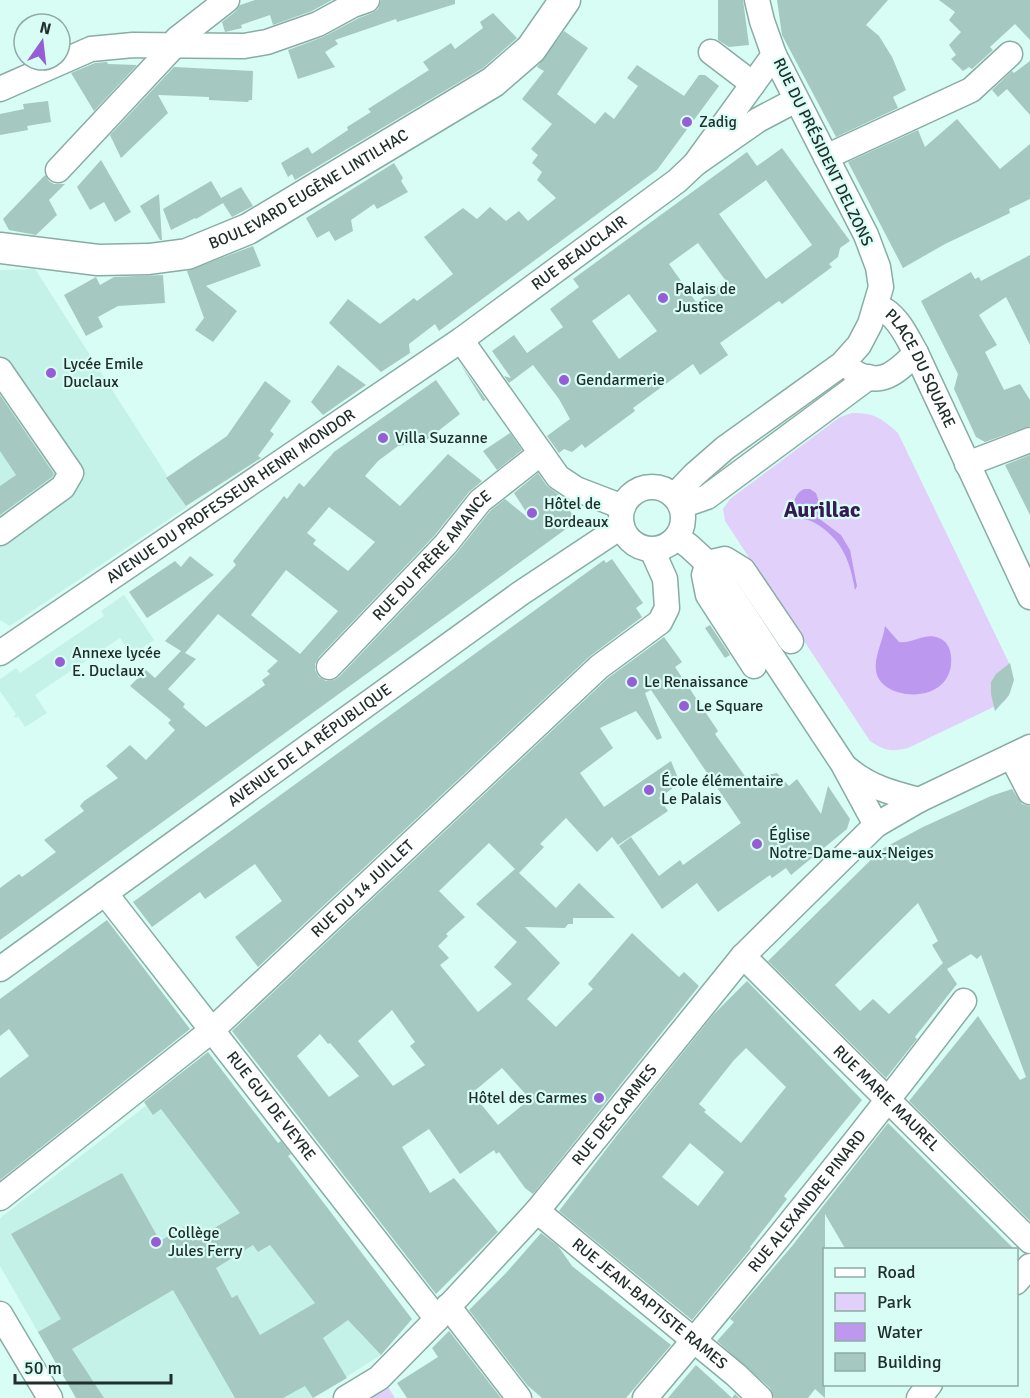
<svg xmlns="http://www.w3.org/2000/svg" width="1030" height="1398" font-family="Signika,sans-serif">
  <rect width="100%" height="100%" fill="#d8fdf4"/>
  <g fill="#c5f2e8">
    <path d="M35,269L187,507L10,626L0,620V270Z"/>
    <path d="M124,595L154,640L132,655L120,638L35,695L47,713L25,727L18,716L16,718L14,716L16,714L0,691V679L16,668L20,673L104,616L101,611Z"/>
    <path d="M186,1075L358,1331L381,1355L313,1398H76L0,1266V1218Z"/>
  </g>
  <g fill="#e1d1fa">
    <path d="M852,413C875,413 881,418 898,433L1010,665C1014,679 1014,690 1004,702L908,748C891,752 885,751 870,741L725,521L723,509L730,499L840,417Z"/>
    <path d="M386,1384L395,1398H366Z"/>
  </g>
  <g fill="#bc98ef">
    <path d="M804,489H810L816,493L819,502L817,517L841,535L850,550L857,586L855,590C850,561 842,539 815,523C808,519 800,519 794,513C792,504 795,493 804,489Z"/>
    <path d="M885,626L899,642C913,644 925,632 939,638C947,641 950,648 951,656C956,706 881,703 876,671C874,656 883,641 885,626Z"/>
  </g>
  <g fill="#a5c8c0" fill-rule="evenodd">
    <path d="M255,0H332L312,11L273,25L270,15L241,25L242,28L225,32L222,22L236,11L240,5Z"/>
    <path d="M381,0H455V4L397,22L396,19L335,40L338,44L325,52L335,67L298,79L288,50L323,37L359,18L372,13L378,9Z"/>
    <path d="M718,0H743L749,45L729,47L718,40Z"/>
    <path d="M777,0H888L866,25L879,36L892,57L906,90L893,97L898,108L836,137L782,35Z"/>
    <path d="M939,0H1030V40L1015,24L990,47L993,50L972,69L969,67L963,71L951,59L956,55L949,45L961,32L949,20L955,12Z"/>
    <path d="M493,13L517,38L483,68L295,180L292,174L288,177L281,163L308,147L312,154L348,130L347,127L371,112L368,109L429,70L423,62L451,43L455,49L483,28L480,22Z"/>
    <path d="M564,31L588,48L557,94L595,124L605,112L614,119L638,86L627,78L637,65L684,96L699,75H705L719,86L657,170L439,331L435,324L409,344L410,353L381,372L329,323L348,299L380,324L414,298L417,301L453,274L424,237L463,208L477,219L490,207L506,221L519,211L528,221L556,198L537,180L542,172L532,163L538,155L531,149L552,124L522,99L544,71L537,67Z"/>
    <path d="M1030,61V115L1007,89L998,97L992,90L1012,71L1014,73Z"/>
    <path d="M107,62L108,64L137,65L94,111L71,73L95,63Z"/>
    <path d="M174,67L253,71L252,100H249L248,102L209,100V97L158,95L168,113L121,158L110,135Z"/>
    <path d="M48,101L51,122L27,126L28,130L0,135V114L24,109L23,104Z"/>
    <path d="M957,119L1000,169L1030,144V199L1009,209L1010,213L945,244L903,268L848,162L918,130L925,147Z"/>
    <path d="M782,148L850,241L840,248L838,257L829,264L832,267L782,304L779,301L720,343L728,355L700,375L693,364L633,408L635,411L585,448L582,444L572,452L564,449L559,453L547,436L570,419L559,399L533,365L509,383L504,376L511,378L492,351L514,335L527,353L563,327L550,309L579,287L573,279L747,152L757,166ZM766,180L812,245L766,279L719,214ZM698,243L726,281L696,302L669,264ZM629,294L657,331L619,359L592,321Z"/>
    <path d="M101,160L131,212L115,222L104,202L90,210L77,187Z"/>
    <path d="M394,163L403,178L401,181L408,192L377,209L374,204L351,220L353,231L335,241L329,231L317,238L306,218Z"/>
    <path d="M45,175L49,181L54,184H65L49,200L57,215L36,235L9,230L3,219Z"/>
    <path d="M211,181L221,198L241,187L253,206L232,217L223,203L196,219L195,218L171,230L163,209Z"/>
    <path d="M159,194L162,240H160L140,206Z"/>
    <path d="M253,246L261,266L206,286L237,311L213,342L195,330L204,318L187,271Z"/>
    <path d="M1030,255V345L1006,297L979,315L997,345L985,352L1004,390L1020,384L1030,400V426L985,442L976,437L954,389L958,374L921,301L971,272L975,279L979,277L981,281Z"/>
    <path d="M163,275L165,303L118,306L98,317L103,327L86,336L64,295L96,277L100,285L114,277Z"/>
    <path d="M338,365L366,385L323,415L311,402Z"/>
    <path d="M461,365L486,400L483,401Z"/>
    <path d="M436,380L460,414L424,442L418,437L405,445L398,446L378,461L365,476L400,506L448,454L482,481L469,492L435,535L319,657L315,664V670L319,677L326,681L334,680L339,677L456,554L490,511L505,499L532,521L514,493L538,473L547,486L558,494L577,521L0,940V888L19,874L22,877L56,852L44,840L84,811L80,806L84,801L118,778L106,766L130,745L146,760L175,730L168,723L171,720L130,686L146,670L155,678L181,651L165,641L236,565L233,561L284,496L287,499L299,483L304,487L334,452ZM329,507L375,542L348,571L313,544L316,540L307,533ZM286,570L338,611L300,654L251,615ZM218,614L278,661L267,671L270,674L262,680L265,685L206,727L183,707L185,704L168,689L196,659L185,653Z"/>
    <path d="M265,381L291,401L270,431L274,434L258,456L261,458L186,506L166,478L227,436Z"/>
    <path d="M0,395L54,474L52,477L0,515V486L16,475L0,451Z"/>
    <path d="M510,433L522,450L497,470L483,451Z"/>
    <path d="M1030,455V515L1005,465Z"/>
    <path d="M190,556L214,575L147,618L129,592L175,561L181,567Z"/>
    <path d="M612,559L643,603L636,608L642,617L589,657L258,967L235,937L282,901L255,864L205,899L200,892L152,927L133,902L582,576L604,560L606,563Z"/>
    <path d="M710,625L730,655L725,658L705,628Z"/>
    <path d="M664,637L682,662L675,667L718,731L715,734L747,779L777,773L789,786L797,779L821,814L828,786L850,819L847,829L791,875L786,868L772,878L770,875L718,912L697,883L662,909L619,846L631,837L659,876L680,860L683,865L741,823L651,690L645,693L662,738L657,740L636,711L600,728L613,748L580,773L604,807L671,761L680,783L659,798L668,811L618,845L612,837L597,852L566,818L540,844L544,847L519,873L556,908L579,883L615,918H573V924H568L565,928L525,927L560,963L527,999L556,1027L593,989L588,984L632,933L679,977L684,972L699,986L533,1194L525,1188L499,1152L496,1154L494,1150L460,1174L429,1129L402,1147L430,1193L454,1178L498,1232L436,1294L232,1031L608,678ZM489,843L515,869L476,904L517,942L494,967L512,984L478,1012L440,965L449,958L438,946L448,936L446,934L465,917L439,891ZM392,1010L415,1042L410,1046L425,1065L393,1086L358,1041ZM320,1034L328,1044L330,1043L359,1076L329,1097L297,1056ZM502,1068L530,1099L498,1125L472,1093Z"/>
    <path d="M1010,663L1014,680L1009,695L995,711L991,694V682L996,674Z"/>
    <path d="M1012,789L1022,804L1030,806V1221L909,1101L978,1016L1020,1080L1026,1077L981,955L977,959L971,954L947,969L957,984L915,1037L917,1039L886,1078L768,961L882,849L923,827L991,796ZM918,903L938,941L932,945L943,963L889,1014L873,999L860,1011L835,985Z"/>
    <path d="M107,920L190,1029L0,1180V1078L29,1056L9,1029L0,1036V999Z"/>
    <path d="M747,981L862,1100L784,1196L787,1199L750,1247L751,1248L692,1320L559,1211L621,1130L713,1015ZM746,1048L786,1087L741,1143L704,1112L706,1110L699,1104L734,1060ZM690,1143L724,1172L698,1206L662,1177Z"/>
    <path d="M208,1052L278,1143L281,1141L291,1154L288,1156L412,1319L381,1355L348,1320L323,1338L347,1378L313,1398L305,1386L283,1398H235L173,1290L72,1349L104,1398H76L38,1332L61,1319L11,1234L122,1173L160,1241L184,1227L192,1241L240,1213L161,1109L153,1115L144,1102ZM253,1245L258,1252L270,1245L315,1303L260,1335L237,1295L232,1298L216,1268Z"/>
    <path d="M888,1123L1015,1250H846L825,1214V1398L815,1389L808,1398H774L770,1388L717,1341L734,1322L730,1319L792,1246Z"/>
    <path d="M541,1233L558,1246L572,1266L671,1345L626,1398H542L527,1385L469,1310L506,1273Z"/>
    <path d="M449,1331L501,1398H407L397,1383L438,1357L432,1348Z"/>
    <path d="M696,1365L732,1398L735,1394L739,1398H668Z"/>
  </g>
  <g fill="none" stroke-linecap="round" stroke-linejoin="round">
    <defs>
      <g id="minor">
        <path d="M711,52L753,84"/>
        <path d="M774,55L695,164L758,120L796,100"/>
        <path d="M0,89L91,49L133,45L244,46L267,42L318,24L353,5L367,0"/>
        <path d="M826,157L971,90L1010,54"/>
        <path d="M58,170L174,46L177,39L227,0"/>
        <path id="s1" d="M877,306C897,314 906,335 916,353L1030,597"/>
        <path d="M461,340L558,477L576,489L623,507"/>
        <path d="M0,370L71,473L63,487L0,533"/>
        <path d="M854,372C881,388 897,372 916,353"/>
        <path d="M967,464L1030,440"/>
        <circle cx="652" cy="518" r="31"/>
        <path d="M674,496L694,475L725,448L842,364L859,345L870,324L881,287L878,267L866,235L774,55L762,21L757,0"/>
        <path d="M681,506L707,497L869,377"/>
        <path d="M677,537C696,550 710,565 724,584L843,764L876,825"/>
        <path id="s2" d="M0,653L461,340L677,181L695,164"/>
        <path d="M754,666L708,595L704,575L708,563L725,559L743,570L791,641"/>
        <path id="s3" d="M329,667L446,544L480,501L541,453"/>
        <path d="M1030,762L1017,767L1030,792"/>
        <path d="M848,769C869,787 892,793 919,800"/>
        <path id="s4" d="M105,893L437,1319"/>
        <path id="s5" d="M743,956L1030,1241"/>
        <path id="s6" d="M0,969L521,593L622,526"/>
        <path id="s7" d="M0,1198L211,1031L599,667L660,622L667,608L665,579L652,550"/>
        <path id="s8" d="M537,1211L736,1375L760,1398"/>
        <path d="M1016,1282L1030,1266"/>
        <path d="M448,1306L519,1398"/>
        <path d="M0,1314L50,1398"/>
        <path id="s9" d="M346,1398L379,1378L437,1319L537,1211L743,956L876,825L919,800L1030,747"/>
        <path id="s10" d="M645,1398C755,1269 861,1136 964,1001"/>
        <path d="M919,1398L930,1384"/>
      </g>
      <g id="major">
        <path id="s11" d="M0,248L98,260L149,259L187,254L248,229L493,82L531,49L565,0"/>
      </g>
    </defs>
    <use href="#minor" stroke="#89aca4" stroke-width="27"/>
    <use href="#major" stroke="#89aca4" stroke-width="33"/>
    <use href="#minor" stroke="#fff" stroke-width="24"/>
    <use href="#major" stroke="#fff" stroke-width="30"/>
  </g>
  <g fill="#955ed6" stroke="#d8fdf4" stroke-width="2">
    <circle cx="687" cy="122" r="6"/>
    <circle cx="663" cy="298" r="6"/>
    <circle cx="51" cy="373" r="6"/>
    <circle cx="564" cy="380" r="6"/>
    <circle cx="383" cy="438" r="6"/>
    <circle cx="532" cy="513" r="6"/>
    <circle cx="60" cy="662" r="6"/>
    <circle cx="632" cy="682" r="6"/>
    <circle cx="684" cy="706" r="6"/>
    <circle cx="649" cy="790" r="6"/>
    <circle cx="757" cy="844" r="6"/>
    <circle cx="599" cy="1098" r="6"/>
    <circle cx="156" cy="1242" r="6"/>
  </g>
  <g text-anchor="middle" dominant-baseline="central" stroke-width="4.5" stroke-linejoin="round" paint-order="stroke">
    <g font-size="16" fill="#212f2c" stroke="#d8fdf4" text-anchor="start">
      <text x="699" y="122">Zadig</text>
      <text x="675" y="289">Palais de<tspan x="675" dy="18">Justice</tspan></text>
      <text x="63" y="364">Lycée Emile<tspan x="63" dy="18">Duclaux</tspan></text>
      <text x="576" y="380">Gendarmerie</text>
      <text x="395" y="438">Villa Suzanne</text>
      <text x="544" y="504">Hôtel de<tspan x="544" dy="18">Bordeaux</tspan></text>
      <text x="72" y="653">Annexe lycée<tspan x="72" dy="18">E. Duclaux</tspan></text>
      <text x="644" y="682">Le Renaissance</text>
      <text x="696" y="706">Le Square</text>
      <text x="661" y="781">École élémentaire<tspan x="661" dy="18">Le Palais</tspan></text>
      <text x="769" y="835">Église<tspan x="769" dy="18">Notre-Dame-aux-Neiges</tspan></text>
      <text x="587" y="1098" text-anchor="end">Hôtel des Carmes</text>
      <text x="168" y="1233">Collège<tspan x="168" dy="18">Jules Ferry</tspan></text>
    </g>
    <g font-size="16" fill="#212f2c" stroke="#d8fdf4">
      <text transform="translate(823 152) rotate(64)">RUE DU PRÉSIDENT DELZONS</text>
      <text stroke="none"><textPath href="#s11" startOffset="326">BOULEVARD EUGÈNE LINTILHAC</textPath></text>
      <text stroke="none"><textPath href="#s2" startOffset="704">RUE BEAUCLAIR</textPath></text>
      <text stroke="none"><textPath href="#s1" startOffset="78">PLACE DU SQUARE</textPath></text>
      <text stroke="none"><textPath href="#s2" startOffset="279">AVENUE DU PROFESSEUR HENRI MONDOR</textPath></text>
      <text stroke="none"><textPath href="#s3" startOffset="152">RUE DU FRÈRE AMANCE</textPath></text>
      <text stroke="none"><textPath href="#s6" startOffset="382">AVENUE DE LA RÉPUBLIQUE</textPath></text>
      <text stroke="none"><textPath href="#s7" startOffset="477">RUE DU 14 JUILLET</textPath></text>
      <text stroke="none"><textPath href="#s5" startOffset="202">RUE MARIE MAUREL</textPath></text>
      <text stroke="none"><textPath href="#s4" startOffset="270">RUE GUY DE VEYRE</textPath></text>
      <text stroke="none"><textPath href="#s9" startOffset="392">RUE DES CARMES</textPath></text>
      <text stroke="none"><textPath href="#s10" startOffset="255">RUE ALEXANDRE PINARD</textPath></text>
      <text stroke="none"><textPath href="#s8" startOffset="146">RUE JEAN-BAPTISTE RAMES</textPath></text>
    </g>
    <g font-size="22" font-weight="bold" fill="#341952" stroke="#d8fdf4">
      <text x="822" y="509">Aurillac</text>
    </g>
  </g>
  <rect x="823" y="1248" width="195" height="138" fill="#d8fdf4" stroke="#8faba4" stroke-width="1.5"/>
  <rect x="835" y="1268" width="30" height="9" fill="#ffffff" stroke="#8faba4" stroke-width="1.5"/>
  <text x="877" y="1278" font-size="18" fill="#212f2c">Road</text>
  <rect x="835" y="1293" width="30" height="18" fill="#e1d1fa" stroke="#8faba4" stroke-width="1.5"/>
  <text x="877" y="1308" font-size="18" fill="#212f2c">Park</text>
  <rect x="835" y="1323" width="30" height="18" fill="#bc98ef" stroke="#8faba4" stroke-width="1.5"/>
  <text x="877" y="1338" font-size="18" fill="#212f2c">Water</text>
  <rect x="835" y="1353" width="30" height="18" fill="#a5c8c0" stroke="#8faba4" stroke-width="1.5"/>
  <text x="877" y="1368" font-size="18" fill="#212f2c">Building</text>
  <g transform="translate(42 42) rotate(14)"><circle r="28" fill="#d8fdf4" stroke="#8faba4" stroke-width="1.5"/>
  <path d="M0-4.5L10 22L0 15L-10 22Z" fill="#955ed6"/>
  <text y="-9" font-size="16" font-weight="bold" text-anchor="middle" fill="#212f2c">N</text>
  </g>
  <path d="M15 1374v9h156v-9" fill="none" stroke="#212f2c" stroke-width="3"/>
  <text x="24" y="1374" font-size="18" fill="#212f2c" stroke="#d8fdf4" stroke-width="4.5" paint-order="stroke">50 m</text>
</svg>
